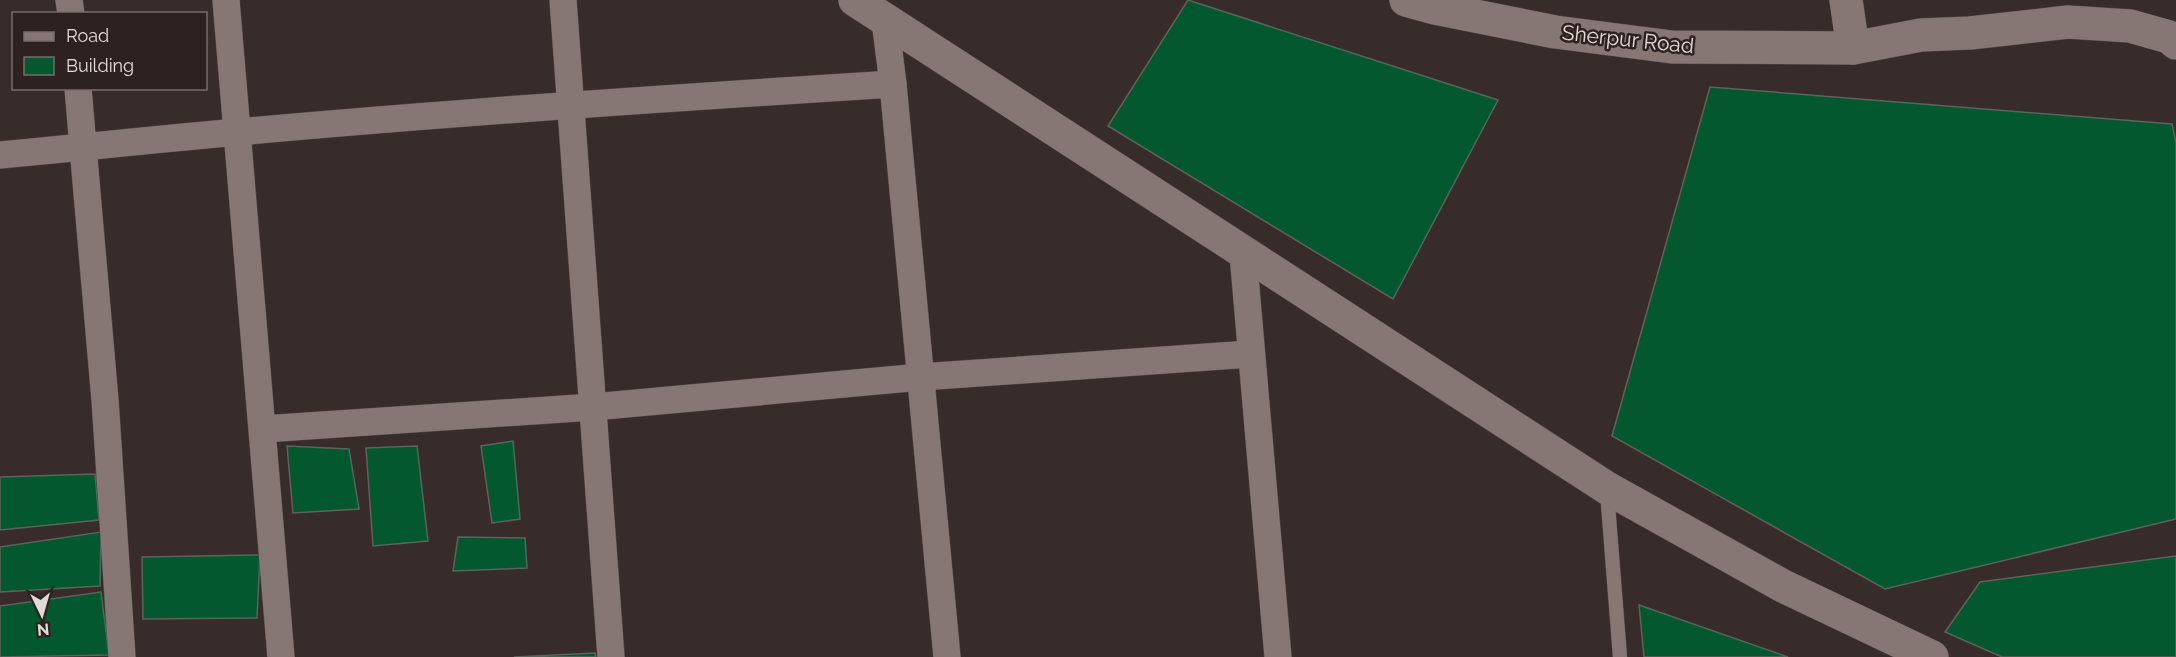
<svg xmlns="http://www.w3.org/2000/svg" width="2176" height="657" font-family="Raleway,sans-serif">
  <rect width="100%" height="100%" fill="#382c2a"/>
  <g fill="#04582f" stroke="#59645c" stroke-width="1.5">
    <path d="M1188,0L1498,100L1393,299L1108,126Z"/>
    <path d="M1710,87L2172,124L2176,143V519L1885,589L1612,436Z"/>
    <path d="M513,441L520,519L492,523L481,446Z"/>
    <path d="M287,446L349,449L359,509L293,513Z"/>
    <path d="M417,446L428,541L373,546L366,448Z"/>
    <path d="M95,474L99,520L0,530V477Z"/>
    <path d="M101,532L100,586L0,592V547Z"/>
    <path d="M458,537L525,538L527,568L453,571Z"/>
    <path d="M260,555L257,618L143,619L142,557Z"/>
    <path d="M2176,556V657H2002L1945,632L1980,582Z"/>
    <path d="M101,592L109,655L0,657V606Z"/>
    <path d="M1639,605L1788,657H1644Z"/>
    <path d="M595,653L596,657H514Z"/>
  </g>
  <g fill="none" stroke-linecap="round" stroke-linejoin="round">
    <defs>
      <path id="service" d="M1607,492L1620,657"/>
      <g id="minor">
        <path d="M69,0L71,14"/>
        <path d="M226,0L281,657"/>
        <path d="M563,0L611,657"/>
        <path d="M893,84L947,657"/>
        <path d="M78,88L83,147C353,119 623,101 893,84L885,20"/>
        <path d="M0,155L83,147L105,400L122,657"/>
        <path d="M1243,254L1278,657"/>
        <path d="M263,429L593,407L921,377L1250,354"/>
      </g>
      <g id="tertiary">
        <path d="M855,0L1607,488L1783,586L1932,657"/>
        <path d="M1406,0L1435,8L1555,32L1672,47L1853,48L1921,35L1970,33L2068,22L2130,26L2169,37L2176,43"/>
        <path d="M1846,0L1853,48"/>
      </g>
    </defs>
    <use href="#service" stroke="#564b49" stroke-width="15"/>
    <use href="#minor" stroke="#564b49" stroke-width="28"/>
    <use href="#tertiary" stroke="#564b49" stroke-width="34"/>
    <use href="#service" stroke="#867774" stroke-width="14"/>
    <use href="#minor" stroke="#867774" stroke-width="27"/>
    <use href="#tertiary" stroke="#867774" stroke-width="33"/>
  </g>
  <g text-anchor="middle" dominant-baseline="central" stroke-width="5" stroke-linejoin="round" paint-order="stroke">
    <g font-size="21" fill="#e2dad8" stroke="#2e2220">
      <text transform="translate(1628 39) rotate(6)">Sherpur Road</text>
    </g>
  </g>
  <rect x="12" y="12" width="195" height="78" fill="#2e2220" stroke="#766c6a" stroke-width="1.5"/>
  <rect x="24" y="32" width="30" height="9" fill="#867774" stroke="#766c6a" stroke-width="1.5"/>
  <text x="66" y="42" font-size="18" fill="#e2dad8">Road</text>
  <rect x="24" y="57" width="30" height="18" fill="#04582f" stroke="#766c6a" stroke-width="1.5"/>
  <text x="66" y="72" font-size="18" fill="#e2dad8">Building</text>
  <g transform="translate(42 615) rotate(175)" stroke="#2e2220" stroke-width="4.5" paint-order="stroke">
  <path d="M0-4.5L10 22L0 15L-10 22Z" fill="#e2dad8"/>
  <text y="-9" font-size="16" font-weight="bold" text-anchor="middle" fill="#e2dad8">N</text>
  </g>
</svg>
